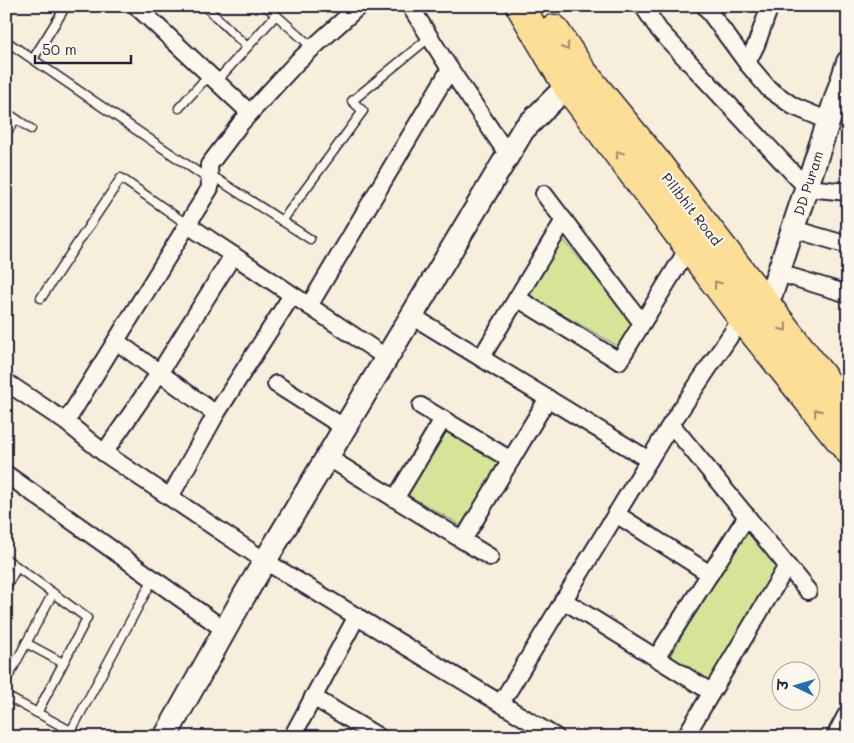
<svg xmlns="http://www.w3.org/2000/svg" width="854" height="743" font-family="Mali,'Playpen Sans Deva',sans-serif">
  <rect width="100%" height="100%" fill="#f8eedc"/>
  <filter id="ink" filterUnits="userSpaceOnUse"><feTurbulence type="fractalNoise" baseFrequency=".02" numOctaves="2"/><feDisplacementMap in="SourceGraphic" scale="10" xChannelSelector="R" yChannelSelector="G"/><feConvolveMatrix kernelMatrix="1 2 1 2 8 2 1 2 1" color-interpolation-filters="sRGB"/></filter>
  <g filter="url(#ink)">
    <g fill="#d5e497" stroke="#7c8369">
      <path d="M562,238L633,321L618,346L526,294Z"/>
      <path d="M445,431L499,462L462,526L408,495Z"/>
      <path d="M746,528L778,568L709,682L669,658Z"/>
    </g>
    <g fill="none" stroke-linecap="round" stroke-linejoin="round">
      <defs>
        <g id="lane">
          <path d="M205,6L247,47"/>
          <path d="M266,6L313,48"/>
          <path d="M6,41L208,179"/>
          <path d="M33,59L66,6"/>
          <path d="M216,82L276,15"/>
          <path d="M179,108L209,75"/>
          <path d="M6,112L31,129"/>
          <path d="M6,133L16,119"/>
          <path d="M211,175L310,239"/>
          <path d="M282,221L363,111L352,101L430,37"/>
          <path d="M41,298L121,178L188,225"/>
          <path d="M6,559L87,618L37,713"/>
          <path d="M6,587L17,567"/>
          <path d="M26,643L63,663"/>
          <path d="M6,681L53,593"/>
          <path d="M6,696L71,731L153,579"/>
        </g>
        <g id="street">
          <path d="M136,6L250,113"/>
          <path d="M410,6L450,69L508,155"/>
          <path d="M643,6L659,30L807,188L848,192"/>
          <path d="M705,6L747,63L769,89L793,106L829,121"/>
          <path d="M747,63L756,45L770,6"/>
          <path d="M544,194L642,323"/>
          <path d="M188,225L387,358"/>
          <path d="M793,229L848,245"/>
          <path d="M779,273L848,294"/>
          <path d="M517,298L619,361L689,247"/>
          <path d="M309,306L450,69"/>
          <path d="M412,316L649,460"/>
          <path d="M116,341L216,414"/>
          <path d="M481,358L564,220"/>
          <path d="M6,382L66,422L104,453L265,561L556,737"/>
          <path d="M276,384L345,428"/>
          <path d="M421,406L511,460"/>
          <path d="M66,422L210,188L209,165L240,124L297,62L359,6"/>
          <path d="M671,424L808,591"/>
          <path d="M104,453L160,372L233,255"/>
          <path d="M327,457L490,557"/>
          <path d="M6,474L225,630"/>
          <path d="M170,497L216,414L292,295"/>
          <path d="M395,499L443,419"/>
          <path d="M616,514L710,574"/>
          <path d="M463,540L548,398"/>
          <path d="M563,600L711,692"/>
          <path d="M656,658L747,516"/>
          <path d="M313,697L379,737"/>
          <path d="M501,703L671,424L742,318L748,313"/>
          <path d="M292,737L357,616"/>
          <path d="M685,737L787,566"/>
        </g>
        <g id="secondary">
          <path d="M763,301L772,292L848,62"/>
          <path d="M165,737L244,596L523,130L579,74"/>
          <path d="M838,737L848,718"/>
        </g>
        <g id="highway">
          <path d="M520,6L567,86L742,318L848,450"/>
          <path d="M554,29L582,71L654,159L848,410"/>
        </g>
      </defs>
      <use href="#lane" stroke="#22223b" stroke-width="11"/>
      <use href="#street" stroke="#22223b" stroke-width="20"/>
      <use href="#secondary" stroke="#22223b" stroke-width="26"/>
      <use href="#highway" stroke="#22223b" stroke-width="31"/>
      <use href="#lane" stroke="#fbf7ec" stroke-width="8"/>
      <use href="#street" stroke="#fbf7ec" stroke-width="16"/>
      <use href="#secondary" stroke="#fbf7ec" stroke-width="22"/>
      <use href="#highway" stroke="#fdde96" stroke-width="28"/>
    </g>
    <defs><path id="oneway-chevron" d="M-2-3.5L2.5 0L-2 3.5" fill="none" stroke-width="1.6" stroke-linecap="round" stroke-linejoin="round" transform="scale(1.25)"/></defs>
    <g stroke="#9a896d">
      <use href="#oneway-chevron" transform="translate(566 47) rotate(57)"/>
      <use href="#oneway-chevron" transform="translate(619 154) rotate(-127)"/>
      <use href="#oneway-chevron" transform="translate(717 284) rotate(-127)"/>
      <use href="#oneway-chevron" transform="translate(784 328) rotate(52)"/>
      <use href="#oneway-chevron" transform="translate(817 412) rotate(-129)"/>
    </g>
  </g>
  <g text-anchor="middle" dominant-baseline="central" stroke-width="4.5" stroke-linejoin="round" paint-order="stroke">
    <g font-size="14" fill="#22223b" stroke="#fbf7ec">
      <text transform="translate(808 183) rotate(-72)">DD Puram</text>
      <text transform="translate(692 209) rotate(52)">Pilibhit Road</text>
    </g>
  </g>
  <rect width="854" height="743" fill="none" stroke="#fbf7ec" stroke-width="25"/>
  <rect x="12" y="12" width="829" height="718" fill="none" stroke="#22223b" stroke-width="2" filter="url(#ink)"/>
  <g transform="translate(796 686) rotate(275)"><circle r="24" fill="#fbf7ec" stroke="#a4a2a5"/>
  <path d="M0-4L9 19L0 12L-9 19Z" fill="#1f6fb2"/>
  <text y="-8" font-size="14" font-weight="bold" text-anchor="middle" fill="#22223b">उ</text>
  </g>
  <path d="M35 55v8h96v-8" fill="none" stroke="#22223b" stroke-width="2.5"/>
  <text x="42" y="55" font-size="15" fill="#22223b" stroke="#fbf7ec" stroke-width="4" paint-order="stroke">50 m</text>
</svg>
